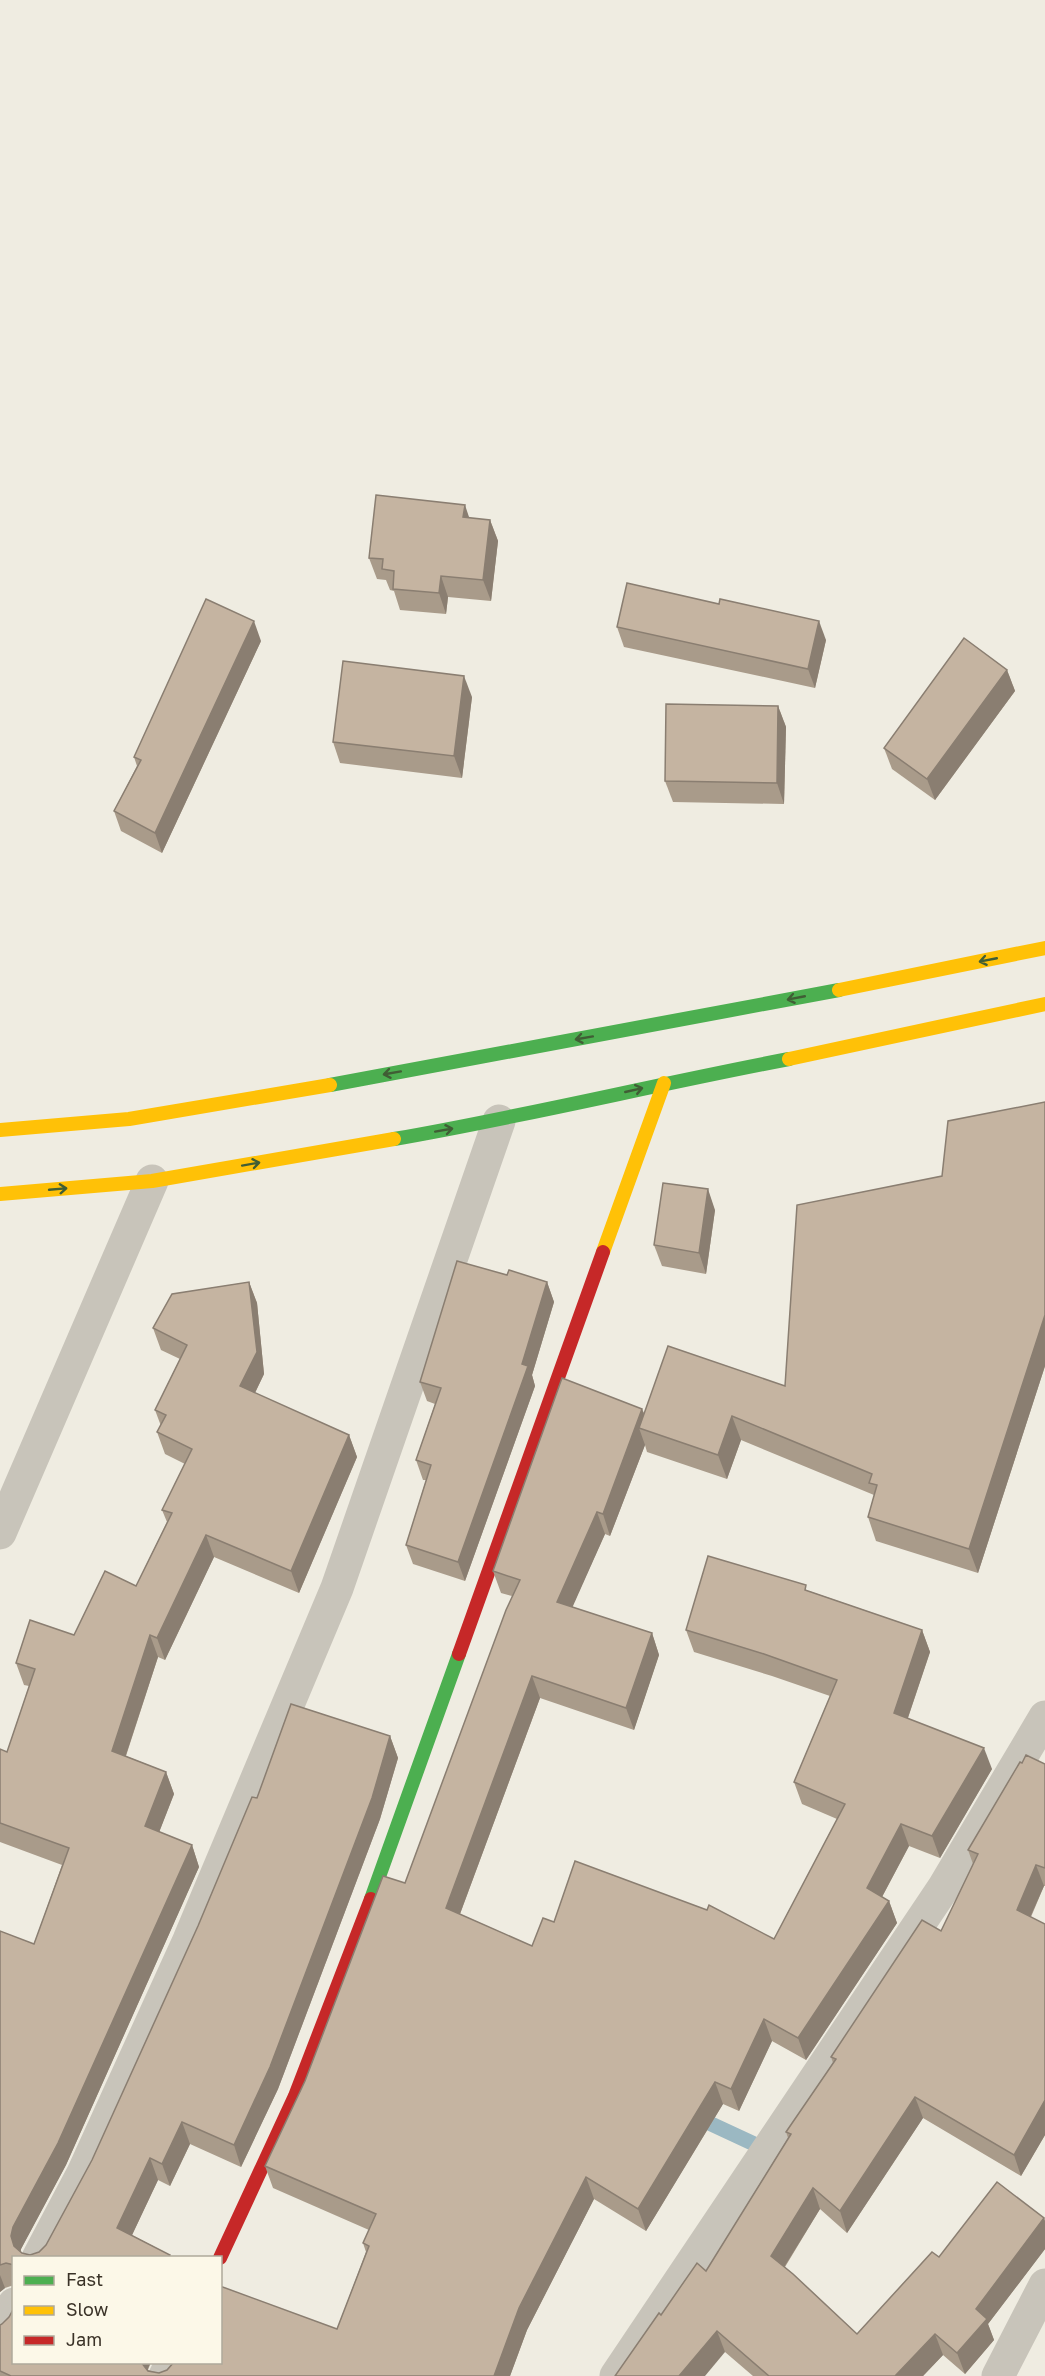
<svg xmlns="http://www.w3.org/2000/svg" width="1045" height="2376" font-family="'Golos Text',sans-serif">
  <rect width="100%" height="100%" fill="#efece1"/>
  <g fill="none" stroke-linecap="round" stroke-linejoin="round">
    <path stroke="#9bb8c2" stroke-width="15" d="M694,2116L767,2150"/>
    <g stroke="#c8c4ba" stroke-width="33">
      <path d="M0,1533L152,1181"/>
      <path d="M38,2258L83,2173L189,1940L337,1588L499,1121"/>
      <path d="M0,2330L14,2304"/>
      <path d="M165,2376L172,2362"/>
      <path d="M616,2376L944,1887L1045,1717"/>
      <path d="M998,2376L1045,2285"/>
    </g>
    <g stroke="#4caf50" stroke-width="14">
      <path d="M330,1085L839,990"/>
      <path d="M394,1139C527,1116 657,1084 789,1059"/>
      <path d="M371,1899L459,1654"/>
    </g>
    <g stroke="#ffc107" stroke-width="14">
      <path d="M839,990L1045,948"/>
      <path d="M789,1059L1045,1004"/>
      <path d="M0,1130L129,1119L330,1085"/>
      <path d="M0,1194L152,1181L394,1139"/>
      <path d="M603,1252L664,1083"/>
    </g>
    <g stroke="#c62828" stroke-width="14">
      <path d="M459,1654L603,1252"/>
      <path d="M220,2258L295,2096L371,1899"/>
    </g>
  </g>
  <g fill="#a99b8a">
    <path d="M469,518L490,520L498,541L491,601L448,597L446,614L400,610L394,591L390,590L386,580L377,579L369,558Z"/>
    <path d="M719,604L826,640L815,688L624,647L617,627Z"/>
    <path d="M261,641L162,853L121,831L114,811L137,766L134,757Z"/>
    <path d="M1007,670L1015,691L935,800L892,769L884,748Z"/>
    <path d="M472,697L462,778L340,763L333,742Z"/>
    <path d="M778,706L786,727L784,804L673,802L665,781Z"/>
    <path d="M1045,1102V1366L978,1573L876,1541L868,1517L874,1495L741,1440L727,1479L647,1452L645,1445L610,1536L605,1534L572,1607L652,1633L659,1655L634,1730L540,1698L460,1914L532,1946L554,1922L774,1939L837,1819L802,1804L794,1782L830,1696L772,1676L694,1652L686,1630L809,1591L922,1630L930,1652L908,1718L992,1769L940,1858L909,1846L882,1897L889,1901L897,1923L806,2060L772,2041L739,2111L723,2104L646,2231L594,2199L527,2330L510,2376H0V2325L14,2362H151L148,2370L159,2373L337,2329L366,2252L363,2243L369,2230L273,2188L265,2166L405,1883L512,1596L501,1593L493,1571L642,1409L644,1413L785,1386L942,1176Z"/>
    <path d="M715,1210L706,1274L662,1266L654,1245Z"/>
    <path d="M507,1275L547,1282L554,1302L532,1375L535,1386L465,1581L413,1564L406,1545L426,1480H423L416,1460L435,1404L427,1401L420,1382Z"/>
    <path d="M249,1282L257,1303L264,1374L255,1393L349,1435L357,1457L299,1593L214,1557L165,1660L158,1657L126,1756L166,1772L174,1794L159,1832L192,1845L199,1867L66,2165L21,2249V2252L22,2253L30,2255L39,2252L46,2245L92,2160L198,1926L252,1797L257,1798L291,1704L390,1736L398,1758L380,1819L278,2089L241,2167L190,2144L170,2186L158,2180L132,2235L170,2255V2258H14V2285L5,2288L0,2292V1931L34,1944L62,1865L0,1842V1749L7,1752L29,1686L24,1685L16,1663L30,1620L74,1635L105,1571L136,1586L167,1522L162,1510L185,1464L165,1454L157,1432L161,1426L155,1410L180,1359L161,1350L153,1328L172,1294Z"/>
    <path d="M1022,1763L1045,1764V1886H1044L1031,1917L1045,1924V2135L1021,2176L923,2118L847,2233L820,2209L785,2267L857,2334L939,2257L1044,2218L1045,2221V2249L988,2324L994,2340L965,2374L943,2355L923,2376H753L725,2352L661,2315L706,2271L788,2138L786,2132L833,2063L831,2057L941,1931L973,1864L968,1850Z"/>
  </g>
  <g fill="#8a7e71">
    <path d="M465,505L472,526L463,517Z"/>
    <path d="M490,520L498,541L491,601L483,580Z"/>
    <path d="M441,576L448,597L446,614L439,593Z"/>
    <path d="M254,621L261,641L162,853L155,833Z"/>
    <path d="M819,621L826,640L815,688L808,669Z"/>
    <path d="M1007,670L1015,691L935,800L927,779Z"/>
    <path d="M464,676L472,697L462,778L454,756Z"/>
    <path d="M778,706L786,727L784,804L777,783Z"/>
    <path d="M708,1189L715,1210L706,1274L699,1253Z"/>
    <path d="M249,1282L257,1303L264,1374L248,1407L240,1386Z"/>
    <path d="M547,1282L554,1302L532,1375L535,1386L465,1581L458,1562Z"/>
    <path d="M1045,1315V1366L978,1573L969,1549Z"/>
    <path d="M642,1409L650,1431L639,1428L645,1445L610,1536L603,1514Z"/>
    <path d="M732,1416L741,1440L727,1479L718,1455Z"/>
    <path d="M349,1435L357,1457L299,1593L291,1571Z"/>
    <path d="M597,1512L605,1534L565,1624L557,1602Z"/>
    <path d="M206,1535L214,1557L165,1660L157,1638Z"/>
    <path d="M922,1630L930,1652L902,1735L894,1713Z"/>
    <path d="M652,1633L659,1655L634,1730L626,1708Z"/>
    <path d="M150,1635L158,1657L120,1773L112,1751Z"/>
    <path d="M532,1676L540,1698L454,1930L446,1908Z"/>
    <path d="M390,1736L398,1758L380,1819L278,2089L241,2167L234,2145Z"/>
    <path d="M984,1748L992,1769L940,1858L932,1836Z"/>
    <path d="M166,1772L174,1794L153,1848L145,1826Z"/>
    <path d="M901,1824L909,1846L875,1910L867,1888Z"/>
    <path d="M192,1845L199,1867L66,2165L21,2249L19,2258H18L11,2236L13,2227Z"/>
    <path d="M1036,1865L1044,1886L1024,1931L1017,1910Z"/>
    <path d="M889,1901L897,1923L806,2060L798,2038Z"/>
    <path d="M764,2019L772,2041L739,2111L731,2089Z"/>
    <path d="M715,2082L723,2104L646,2231L638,2209Z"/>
    <path d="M915,2097L923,2118L847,2233L840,2211Z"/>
    <path d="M1045,2100V2135L1021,2176L1014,2155Z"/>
    <path d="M182,2122L190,2144L170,2186L162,2164Z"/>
    <path d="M150,2158L158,2180L125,2250L117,2228Z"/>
    <path d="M586,2177L594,2199L527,2330L510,2376H494L519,2308Z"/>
    <path d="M813,2188L820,2209L778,2277L771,2256Z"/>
    <path d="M1044,2218L1045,2221V2249L988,2324L994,2340L965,2374L957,2353L976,2309Z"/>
    <path d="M0,2275L5,2288L0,2292Z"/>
    <path d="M717,2331L725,2352L705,2376H679Z"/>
    <path d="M935,2334L943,2355L923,2376H895Z"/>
    <path d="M141,2362H151L148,2368L147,2376Z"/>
  </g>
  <g fill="#c5b4a1" stroke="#8a7e71" stroke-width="1.5">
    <path d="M376,495L465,505L463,517L490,520L483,580L441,576L439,593L393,589L394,571L382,569L383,559L369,558Z"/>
    <path d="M627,583L719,604L720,599L819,621L808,669L617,627Z"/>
    <path d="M206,599L254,621L155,833L114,811L141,760L134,757Z"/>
    <path d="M964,638L1007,670L927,779L884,748Z"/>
    <path d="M343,661L464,676L454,756L333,742Z"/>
    <path d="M666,704L778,706L777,783L665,781Z"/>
    <path d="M1045,1102V1315L969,1549L868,1517L877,1485L869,1483L872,1474L732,1416L718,1455L639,1428L668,1346L785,1386L797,1205L942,1176L948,1121Z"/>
    <path d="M663,1183L708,1189L699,1253L654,1245Z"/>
    <path d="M457,1261L507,1275L509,1270L547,1282L522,1364L528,1366L458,1562L406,1545L431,1465L416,1460L441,1388L420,1382Z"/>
    <path d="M249,1282L257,1352L240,1386L349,1435L291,1571L206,1535L157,1638L150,1635L112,1751L166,1772L145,1826L192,1845L58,2143L13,2227L11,2236L14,2246L22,2253L30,2255L39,2252L46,2245L92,2160L198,1926L252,1797L257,1798L291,1704L390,1736L372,1798L270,2067L234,2145L182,2122L162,2164L150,2158L117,2228L170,2255L168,2258H14V2265L6,2263L0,2265V1931L34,1944L69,1848L0,1823V1749L7,1752L35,1669L16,1663L30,1620L74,1635L105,1571L136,1586L172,1513L162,1510L192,1449L157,1432L166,1415L155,1410L187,1345L153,1328L172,1294Z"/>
    <path d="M562,1378L642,1409L603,1514L597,1512L557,1602L652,1633L626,1708L532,1676L446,1908L532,1946L543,1918L554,1922L575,1861L707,1910L709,1905L774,1939L845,1804L794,1782L837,1680L764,1654L686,1630L708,1556L806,1585L805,1590L922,1630L894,1713L984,1748L932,1836L901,1824L867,1888L889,1901L798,2038L764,2019L731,2089L715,2082L638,2209L586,2177L519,2308L494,2376H11L0,2371V2325L2,2324L9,2317L14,2308V2362H141L148,2371L159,2373L167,2370L174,2362H220V2286L337,2329L369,2246L363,2243L376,2214L265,2166L305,2081L383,1876L405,1883L506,1610L520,1580L493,1571Z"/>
    <path d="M1026,1755L1045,1764V1868L1036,1865L1017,1910L1045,1924V2100L1014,2155L915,2097L840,2211L813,2188L771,2256L793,2274L857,2334L932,2252L939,2257L997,2182L1044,2218L976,2309L987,2319L957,2353L935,2334L895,2376H769L717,2331L679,2376H615L659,2313L661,2315L697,2263L706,2271L791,2134L786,2132L836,2059L831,2057L922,1920L941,1931L978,1854L968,1850L1020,1762L1022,1763Z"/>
  </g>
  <defs><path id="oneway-shaft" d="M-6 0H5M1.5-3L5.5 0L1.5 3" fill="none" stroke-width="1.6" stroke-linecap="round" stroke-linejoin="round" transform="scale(1.5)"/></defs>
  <g stroke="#405e35">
    <use href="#oneway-shaft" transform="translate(988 960) rotate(169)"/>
    <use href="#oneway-shaft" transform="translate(796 998) rotate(169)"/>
    <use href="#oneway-shaft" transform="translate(584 1038) rotate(170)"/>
    <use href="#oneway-shaft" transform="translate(392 1073) rotate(170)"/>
    <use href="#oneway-shaft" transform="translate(634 1090) rotate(-13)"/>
    <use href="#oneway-shaft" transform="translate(444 1130) rotate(-10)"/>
    <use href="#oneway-shaft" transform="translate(251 1164) rotate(-10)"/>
    <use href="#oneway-shaft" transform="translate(58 1189) rotate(-5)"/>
  </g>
  <rect x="12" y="2256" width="210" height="108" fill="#fcf8e8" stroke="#aea99b" stroke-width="1.5"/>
  <rect x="24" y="2276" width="30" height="9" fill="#4caf50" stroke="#aea99b" stroke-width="1.5"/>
  <text x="66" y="2286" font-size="18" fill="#3a3227">Fast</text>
  <rect x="24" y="2306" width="30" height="9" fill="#ffc107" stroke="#aea99b" stroke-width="1.5"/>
  <text x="66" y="2316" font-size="18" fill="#3a3227">Slow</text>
  <rect x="24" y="2336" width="30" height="9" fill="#c62828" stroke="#aea99b" stroke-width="1.5"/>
  <text x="66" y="2346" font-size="18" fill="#3a3227">Jam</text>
</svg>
